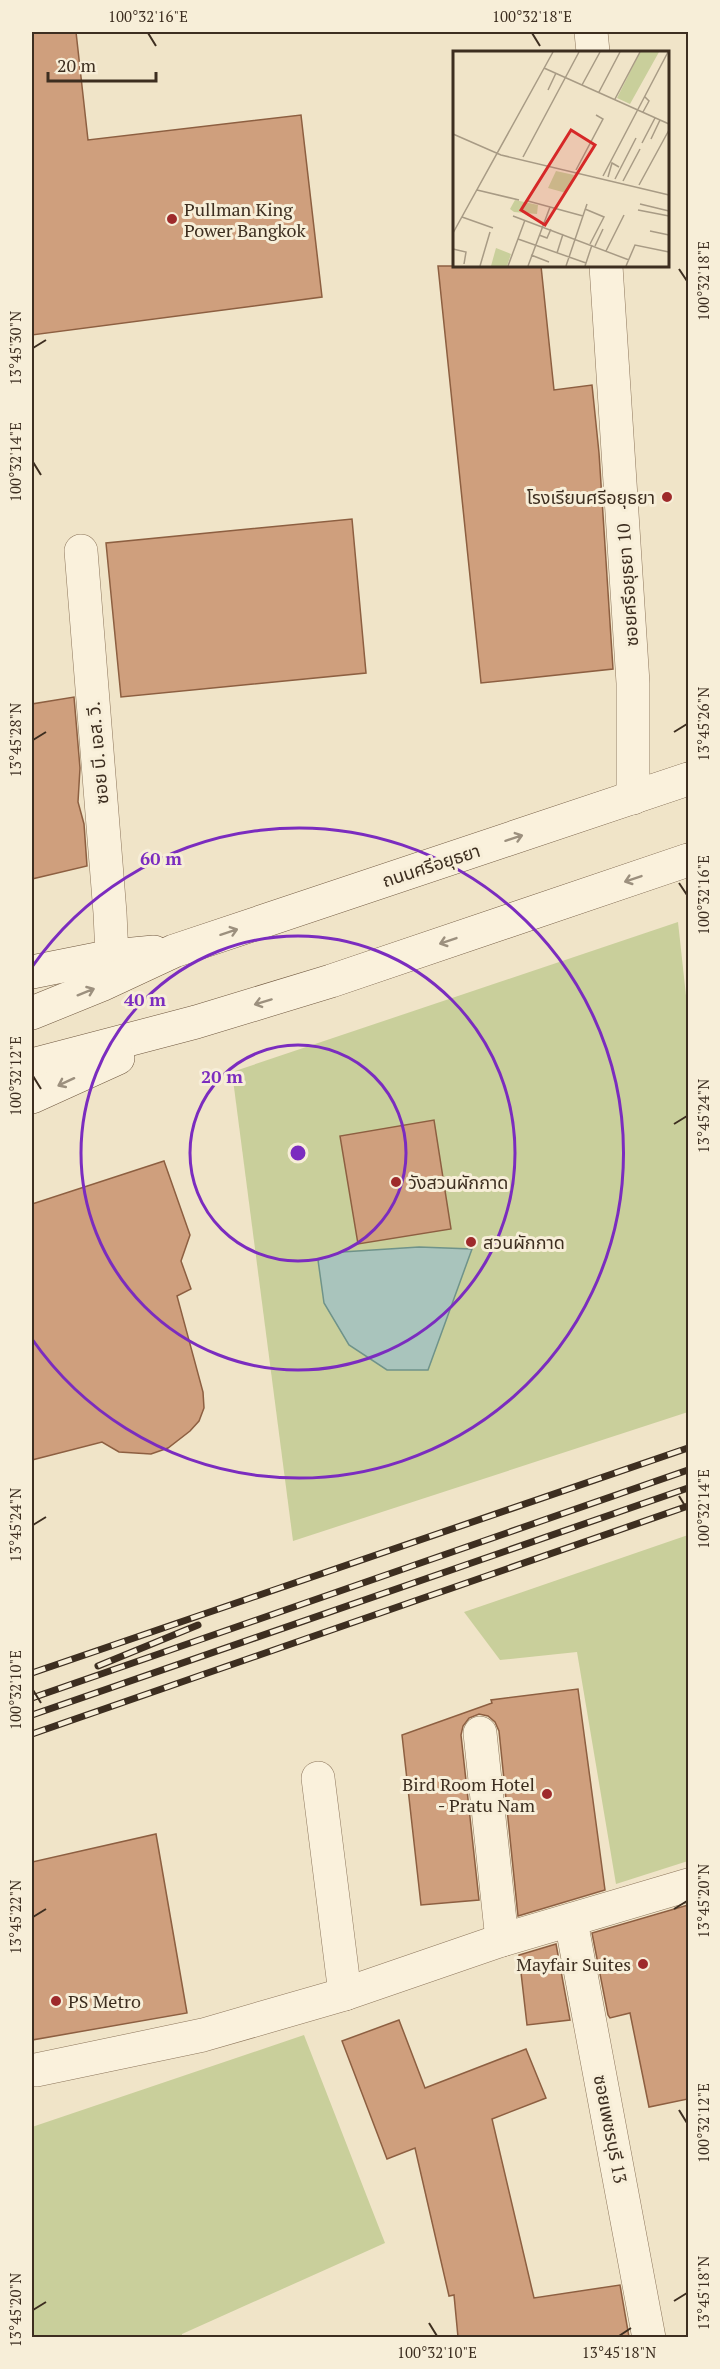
<svg xmlns="http://www.w3.org/2000/svg" width="720" height="2369" font-family="'PT Serif','Noto Sans Thai',serif">
  <rect width="100%" height="100%" fill="#f0e4c8"/>
  <g fill="#c9cf9b">
    <path d="M678,922L688,1014V1412L293,1541L232,1072Z"/>
    <path d="M688,1535V1861L616,1884L577,1652L500,1660L464,1612Z"/>
    <path d="M304,2035L385,2243L182,2334V2337H32V2127Z"/>
  </g>
  <path fill="#a9c4bc" stroke="#6f938a" stroke-width="1.5" d="M419,1247L472,1249L428,1370H387L349,1345L324,1303L318,1260L342,1252Z"/>
  <g fill="#cf9f7d" stroke="#8d5f41" stroke-width="1.5">
    <path d="M32,32H76L88,140L301,115L322,297L32,335Z"/>
    <path d="M438,266H541L554,390L592,385L599,453L613,669L481,683Z"/>
    <path d="M352,519L366,673L121,697L106,543Z"/>
    <path d="M74,697L80,768L78,802L84,824L87,866L32,879V704Z"/>
    <path d="M434,1120L451,1229L358,1244L340,1136Z"/>
    <path d="M164,1161L190,1235L181,1261L191,1289L177,1296L203,1392L204,1408L199,1421L190,1431L168,1448L151,1454L119,1452L102,1442L32,1460V1204Z"/>
    <path d="M578,1689L605,1890L518,1916L499,1731L495,1722L488,1716L479,1714L469,1718L463,1726L461,1735L479,1900L421,1905L402,1735L492,1703L491,1700Z"/>
    <path d="M156,1834L187,2013L32,2040V1862Z"/>
    <path d="M688,1905V2099L649,2107L630,2013L610,2018L608,2015L592,1933Z"/>
    <path d="M556,1944L570,2020L527,2025L519,1955Z"/>
    <path d="M399,2020L425,2088L526,2049L546,2098L492,2119L534,2298L620,2285L629,2337H458L454,2295L449,2296L415,2148L387,2159L342,2041Z"/>
  </g>
  <g fill="none" stroke-linecap="round" stroke-linejoin="round">
    <defs>
      <g id="minor">
        <path d="M591,32L593,52"/>
        <path d="M606,266L633,683V798"/>
        <path d="M81,551L110,913L112,956"/>
        <path d="M480,1733L502,1940"/>
        <path d="M318,1778L345,1994"/>
        <path d="M571,1921L649,2338"/>
        <path d="M36,2070L203,2035L345,1994L502,1940L688,1885"/>
      </g>
      <g id="secondary">
        <path d="M32,972L112,956L154,952"/>
        <path d="M32,1013L101,985L174,951L688,779"/>
        <path d="M32,1065L196,1022L331,981L688,860"/>
        <path d="M32,1097L118,1058"/>
      </g>
    </defs>
    <use href="#minor" stroke="#8d765c" stroke-width="34"/>
    <use href="#secondary" stroke="#6f573f" stroke-width="34"/>
    <use href="#minor" stroke="#faf1dc" stroke-width="33"/>
    <use href="#secondary" stroke="#faf1dc" stroke-width="33"/>
    <defs>
      <g id="rail">
        <path d="M98,1666L198,1625"/>
        <path d="M32,1673L688,1448"/>
        <path d="M32,1698L688,1470"/>
        <path d="M32,1715L688,1488"/>
        <path d="M32,1734L688,1506"/>
      </g>
    </defs>
    <use href="#rail" stroke="#3d2e20" stroke-width="7"/>
    <use href="#rail" stroke="#f7eed8" stroke-width="4.5" stroke-dasharray="14" stroke-linecap="butt"/>
  </g>
  <defs><path id="oneway-shaft" d="M-6 0H5M1.5-3L5.5 0L1.5 3" fill="none" stroke-width="1.6" stroke-linecap="round" stroke-linejoin="round" transform="scale(1.5)"/></defs>
  <g stroke="#9c907e">
    <use href="#oneway-shaft" transform="translate(514 838) rotate(-18)"/>
    <use href="#oneway-shaft" transform="translate(633 879) rotate(161)"/>
    <use href="#oneway-shaft" transform="translate(229 932) rotate(-18)"/>
    <use href="#oneway-shaft" transform="translate(448 941) rotate(161)"/>
    <use href="#oneway-shaft" transform="translate(86 992) rotate(-22)"/>
    <use href="#oneway-shaft" transform="translate(263 1002) rotate(163)"/>
    <use href="#oneway-shaft" transform="translate(66 1082) rotate(155)"/>
  </g>
  <path fill="none" stroke="#3d2e20" stroke-width="2" d="M148,33L156,46M532,33L540,46M679,269L687,281M33,348L46,340M33,462L41,475M674,732L687,724M33,740L46,732M679,883L687,895M33,1076L41,1089M674,1124L687,1116M679,1496L687,1509M33,1525L46,1517M33,1690L41,1703M674,1909L687,1901M33,1917L46,1909M679,2110L687,2123M674,2301L687,2293M33,2310L46,2302M429,2323L437,2336M619,2336L631,2328"/>
  <g fill="none" stroke="#7b2cbf" stroke-width="3">
    <circle cx="298" cy="1153" r="108"/>
    <circle cx="298" cy="1153" r="217"/>
    <path d="M32 967A325 325 0 1 1 32 1339"/>
  </g>
  <g fill="#9e2a2b" stroke="#f7eed8" stroke-width="2">
    <circle cx="172" cy="219" r="6"/>
    <circle cx="667" cy="497" r="6"/>
    <circle cx="396" cy="1182" r="6"/>
    <circle cx="471" cy="1242" r="6"/>
    <circle cx="547" cy="1794" r="6"/>
    <circle cx="643" cy="1964" r="6"/>
    <circle cx="56" cy="2001" r="6"/>
  </g>
  <g text-anchor="middle" dominant-baseline="central" stroke-width="6" stroke-linejoin="round" paint-order="stroke">
    <g font-size="18" fill="#3d2e20" stroke="#f7eed8" text-anchor="start">
      <text x="184" y="209">Pullman King<tspan x="184" dy="21">Power Bangkok</tspan></text>
      <text x="655" y="497" text-anchor="end">โรงเรียนศรีอยุธยา</text>
      <text x="408" y="1182">วังสวนผักกาด</text>
      <text x="483" y="1242">สวนผักกาด</text>
      <text x="535" y="1784" text-anchor="end">Bird Room Hotel<tspan x="535" dy="21">- Pratu Nam</tspan></text>
      <text x="631" y="1964" text-anchor="end">Mayfair Suites</text>
      <text x="68" y="2001">PS Metro</text>
    </g>
    <g font-size="18" fill="#3d2e20" stroke="#f7eed8">
      <text transform="translate(627 585) rotate(-94)">ซอยศรีอยุธยา 10</text>
      <text transform="translate(97 753) rotate(-95)">ซอย บี. เอส. วี.</text>
      <text transform="translate(431 865) rotate(-18)">ถนนศรีอยุธยา</text>
      <text transform="translate(611 2129) rotate(79)">ซอยเพชรบุรี 13</text>
    </g>
  </g>
  <g transform="translate(453 51)">
    <rect width="216" height="216" fill="#f0e4c8"/>
    <path d="M187,1H206L177,53L164,47ZM103,120L121,124L113,142L95,137ZM62,149L85,154L84,163L61,161L57,158ZM43,197L58,203L54,215H38Z" fill="#c9cf9b"/>
    <path fill="none" stroke="#a89b85" stroke-width="1.5" d="M91,17L216,73M129,34L147,1M95,39L103,22M146,41L167,1M162,48L187,1M190,61L196,50L192,46M0,83L48,104L216,144M198,88L207,69M189,92L202,67M70,106L126,1M123,119L150,68L143,64M150,125L215,1M155,126L159,112L166,116M162,128L183,87M170,130L187,98M186,134L216,79M24,139L66,149M75,150L130,165M187,153L216,160M132,158L151,166L137,193M185,159L216,165M60,165L176,209M9,166L40,177M197,180L216,184M0,182L100,1M86,184L94,187L98,178M65,188L133,212M142,195L150,178M0,198L13,201L11,213M153,200L171,164M104,202L110,183M78,204L96,211M27,215L37,181M55,215L72,169M75,215L97,156M113,215L134,153M132,215L139,194M173,215L182,194L216,201"/>
    <path fill="#d62828" fill-opacity="0.15" stroke="#d62828" stroke-width="3" d="M118,79L142,94L92,174L68,159Z"/>
    <rect width="216" height="216" fill="none" stroke="#3d2e20" stroke-width="3"/>
  </g>
  <circle cx="298" cy="1153" r="9" fill="#7b2cbf" stroke="#f7eed8" stroke-width="3"/>
  <g font-size="18" text-anchor="middle" font-weight="bold" fill="#7b2cbf" stroke="#f7eed8" stroke-width="6" stroke-linejoin="round" paint-order="stroke">
    <text x="161" y="865">60 m</text>
    <text x="145" y="1006">40 m</text>
    <text x="222" y="1083">20 m</text>
  </g>
  <rect width="720" height="2369" fill="none" stroke="#f7eed8" stroke-width="66"/>
  <path d="M48 72v9h108v-9" fill="none" stroke="#3d2e20" stroke-width="3"/>
  <text x="57" y="72" font-size="18" fill="#3d2e20" stroke="#f7eed8" stroke-width="4.5" paint-order="stroke">20 m</text>
  <rect x="33" y="33" width="654" height="2303" fill="none" stroke="#3d2e20" stroke-width="2"/>
  <g font-size="15" text-anchor="middle" fill="#3d2e20">
    <text x="148" y="22">100°32'16"E</text>
    <text x="532" y="22">100°32'18"E</text>
    <text transform="translate(704 281) rotate(-90)" y="5">100°32'18"E</text>
    <text transform="translate(16 348) rotate(-90)" y="5">13°45'30"N</text>
    <text transform="translate(16 462) rotate(-90)" y="5">100°32'14"E</text>
    <text transform="translate(704 724) rotate(-90)" y="5">13°45'26"N</text>
    <text transform="translate(16 740) rotate(-90)" y="5">13°45'28"N</text>
    <text transform="translate(704 895) rotate(-90)" y="5">100°32'16"E</text>
    <text transform="translate(16 1076) rotate(-90)" y="5">100°32'12"E</text>
    <text transform="translate(704 1116) rotate(-90)" y="5">13°45'24"N</text>
    <text transform="translate(704 1509) rotate(-90)" y="5">100°32'14"E</text>
    <text transform="translate(16 1525) rotate(-90)" y="5">13°45'24"N</text>
    <text transform="translate(16 1690) rotate(-90)" y="5">100°32'10"E</text>
    <text transform="translate(704 1901) rotate(-90)" y="5">13°45'20"N</text>
    <text transform="translate(16 1917) rotate(-90)" y="5">13°45'22"N</text>
    <text transform="translate(704 2123) rotate(-90)" y="5">100°32'12"E</text>
    <text transform="translate(704 2293) rotate(-90)" y="5">13°45'18"N</text>
    <text transform="translate(16 2310) rotate(-90)" y="5">13°45'20"N</text>
    <text x="437" y="2358">100°32'10"E</text>
    <text x="619" y="2358">13°45'18"N</text>
  </g>
</svg>
